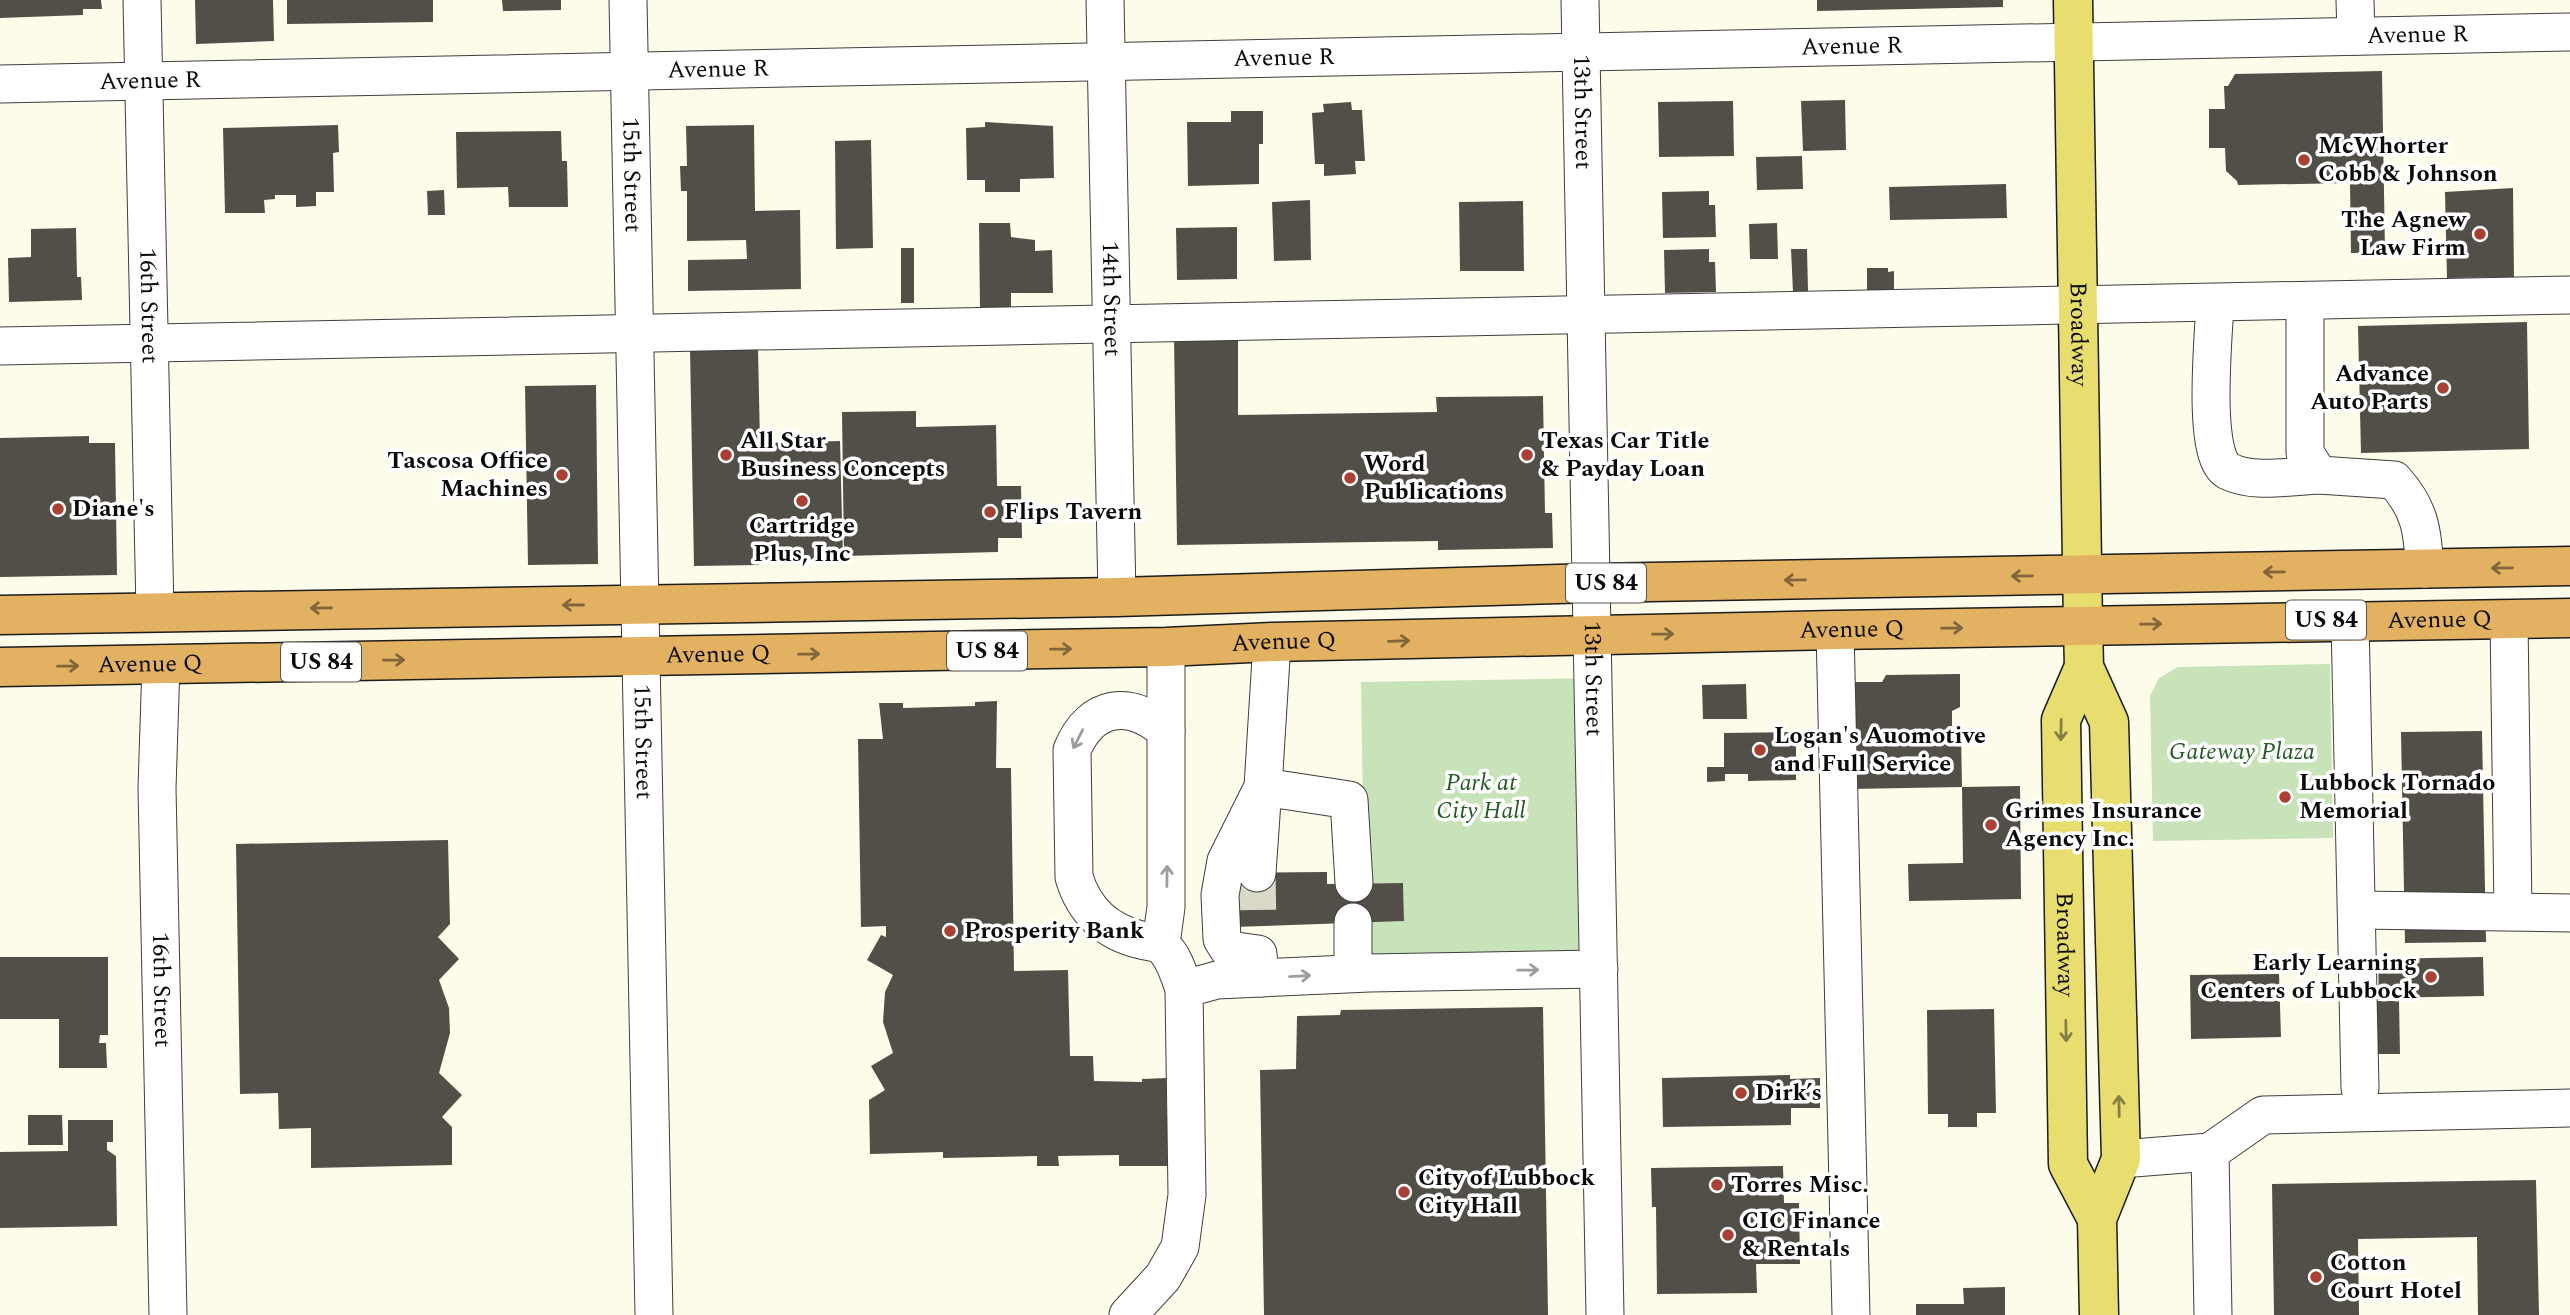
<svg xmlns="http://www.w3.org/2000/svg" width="2570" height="1315" font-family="Spectral,serif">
  <rect width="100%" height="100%" fill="#fdfceb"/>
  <g fill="#c8e3b9">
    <path d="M2330,664L2333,838L2153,841L2150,696L2159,678L2178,667Z"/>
    <path d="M1595,678L1599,969L1369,973L1367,922L1404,921L1403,883H1364L1361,682Z"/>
  </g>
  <g fill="#524e48">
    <path d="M0,0H101L102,9H83V15L0,18Z"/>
    <path d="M195,0H273L274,41L196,44Z"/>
    <path d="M287,0H433V22L287,24Z"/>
    <path d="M502,0H561V10L503,11Z"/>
    <path d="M1817,0H2003V7L1817,11Z"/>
    <path d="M2382,71L2385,253H2351L2350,183L2238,185L2237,181L2226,171L2225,148H2209V109H2225L2224,86H2228L2235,74Z"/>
    <path d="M1845,100L1846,150L1803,151L1801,101Z"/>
    <path d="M1733,101L1734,156L1659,157L1658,102Z"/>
    <path d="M1351,102L1352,110H1362L1365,161H1355L1356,174L1324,176V164H1315L1312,113L1324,112L1323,104Z"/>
    <path d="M1231,111H1263V144H1259V184L1188,186L1187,122H1231Z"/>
    <path d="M985,122L1053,126L1054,178L1020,179V192H985V180H967L966,128L985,127Z"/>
    <path d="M338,125L339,152L333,153L334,192H316V206L296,207V195H275V199L264,200L265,213H225L223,128Z"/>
    <path d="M754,125L755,211L800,210L801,289L688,291V260L747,259L746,240L687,241V191H681L680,166H687L686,126Z"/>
    <path d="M561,131L562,161H567L568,207H509L508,187L457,188L456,132Z"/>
    <path d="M871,140L873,248L836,249L835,141Z"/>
    <path d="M1802,156L1803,189L1757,190L1756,157Z"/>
    <path d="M2006,184L2007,218L1890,220L1889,187Z"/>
    <path d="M2513,188L2514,277L2447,278L2445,192Z"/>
    <path d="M444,190L445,215H428L427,191Z"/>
    <path d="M1709,191V205H1715L1716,237L1663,238L1662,192Z"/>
    <path d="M1310,200L1311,260L1274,261L1272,202Z"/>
    <path d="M1523,201L1524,271H1460L1459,202Z"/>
    <path d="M979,223H1010L1011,237L1035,240V251L1052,250L1053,293H1011V307H980Z"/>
    <path d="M1777,223L1778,259H1750L1749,224Z"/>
    <path d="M1237,227V279L1177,280L1176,228Z"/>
    <path d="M76,228L77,277H81L82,300L9,302L8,258L31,257V229Z"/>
    <rect x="901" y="248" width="13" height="55"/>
    <path d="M1709,249V262H1715L1716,292L1665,293L1664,250Z"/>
    <path d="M1791,249H1807L1808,291L1793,292Z"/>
    <path d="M1867,268H1888V272L1894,271V292H1867Z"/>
    <path d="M2527,322L2529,449L2361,453L2358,326Z"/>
    <path d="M1238,334V415L1437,412L1436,397L1543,396L1545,513H1552L1553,548L1438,550V541L1177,545L1174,335Z"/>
    <path d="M758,348L760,443L840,441L843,559L759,560V565L694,566L690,349Z"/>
    <path d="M596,385L598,564L528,565L525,386Z"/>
    <path d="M916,411V427L996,425L997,486H1021L1022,538H998V552L844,556L842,412Z"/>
    <path d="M89,436V443H115L117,575L0,577V438Z"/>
    <path d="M1960,674V707L1952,711V726L1961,732L1962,787L1850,789L1848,682H1882L1886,675Z"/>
    <path d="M1746,684L1747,719H1703L1702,685Z"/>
    <path d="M997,701L996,768H1011L1014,971L1068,970L1070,1056H1093L1094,1081L1142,1082V1079L1166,1078L1168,1166H1119V1155L1058,1156L1059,1166H1037V1156L943,1158V1152L870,1154L869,1100L885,1090L871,1066L893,1053L883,1022L885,992L893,975L867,960L881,935L886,937V926L861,927L858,739H883L879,703H903V708L975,706V702Z"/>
    <path d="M2482,731L2486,942L2405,943L2401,732Z"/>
    <path d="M1796,732V780L1748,781V774H1725V781L1707,782V767H1724V733Z"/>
    <path d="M2020,786L2021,899L1909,901L1908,864L1963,863L1962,787Z"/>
    <path d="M448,840L450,924L438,937L459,959L439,980L449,1008L450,1033L439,1073L462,1095L442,1117L452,1127V1165L311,1168V1128L279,1129L278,1093L240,1094L236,844Z"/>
    <path d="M1327,872V884L1403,883L1404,921L1233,927L1232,873Z"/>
    <path d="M0,957H108V1035H100L99,1043H106L107,1068H59V1019H0Z"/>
    <path d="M2483,957L2484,996L2379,998L2378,959Z"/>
    <path d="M2279,974L2281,1037L2191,1039L2190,975Z"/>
    <path d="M2374,1001H2399L2400,1054H2375Z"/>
    <path d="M1543,1007L1548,1315H1264L1260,1070L1296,1069L1297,1016L1340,1015L1341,1010Z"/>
    <path d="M1994,1009L1996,1113H1977V1127H1948V1114H1928L1927,1010Z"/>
    <path d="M1790,1075V1079L1820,1078V1108H1791V1125L1663,1127L1662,1078Z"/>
    <path d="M28,1115H62L63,1145H28Z"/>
    <path d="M68,1120H113V1142H107V1150L116,1156L117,1226L0,1228V1152L68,1151Z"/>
    <path d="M1783,1166L1784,1203H1799L1800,1264H1756L1757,1293L1657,1294L1656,1207H1652L1651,1168Z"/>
    <path d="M2536,1180L2539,1315H2478L2477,1237L2358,1239L2359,1315H2274L2272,1184Z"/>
    <path d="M2005,1287V1315H1916V1304H1964L1963,1288Z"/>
  </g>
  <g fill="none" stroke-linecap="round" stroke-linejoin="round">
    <path stroke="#d9d8c9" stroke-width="37" stroke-dasharray="37 18" stroke-linecap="butt" d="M1257,873L1258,927"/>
    <defs>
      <g id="minor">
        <path id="s1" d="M142,0L155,611"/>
        <path id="s2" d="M628,0L654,1315"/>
        <path id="s3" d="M1105,0L1117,597"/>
        <path id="s4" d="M1580,0L1605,1315"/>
        <path d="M2355,0L2356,36"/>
        <path id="s5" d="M0,84L2570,32"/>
        <path d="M2305,301V453L2319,475L2394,480C2421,510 2422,530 2425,569"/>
        <path d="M2215,303C2214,333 2201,457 2228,471C2254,484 2291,476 2319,475"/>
        <path d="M0,346L2570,295"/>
        <path d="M2509,619L2513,911"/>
        <path d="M2350,620L2360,1088"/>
        <path d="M1835,630L1851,1315"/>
        <path id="s6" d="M161,664L157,788L168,1315"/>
        <path d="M1166,731V647"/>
        <path d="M1257,873L1263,787L1349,800L1354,883"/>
        <path d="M2357,910L2570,913"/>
        <path d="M1353,973V922"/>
        <path d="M1260,978L1258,954L1229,950L1222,939L1220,895L1226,861L1263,787L1272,642"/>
        <path d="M1184,989L1217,980L1369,973L1599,969"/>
        <path d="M2210,1152L2213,1315"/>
        <path d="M2121,1159L2210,1152L2263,1115L2570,1108"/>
        <path d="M1128,1315L1163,1277L1180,1247L1187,1195L1184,989C1179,975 1174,956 1162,946C1157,942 1148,942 1141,940C1107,932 1084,911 1074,877L1072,750C1091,704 1130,699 1166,731V907L1161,944"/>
      </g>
      <g id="major">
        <path id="s7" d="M2073,0L2083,625L2084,667L2109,722L2121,1159L2097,1219L2099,1315"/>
        <path id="s8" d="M2084,667L2061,720L2068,1164L2097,1219"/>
      </g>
      <g id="highway">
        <path d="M0,615L1117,597L1592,583L2570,566"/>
        <path id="s9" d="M0,667L1166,647L1272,642L1835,630L2570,618"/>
      </g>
    </defs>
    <use href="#minor" stroke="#3e3e3e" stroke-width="39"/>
    <use href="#major" stroke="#1c1c1c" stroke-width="41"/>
    <use href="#highway" stroke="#1c1c1c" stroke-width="41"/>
    <use href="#minor" stroke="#fff" stroke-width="37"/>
    <use href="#major" stroke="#e8de6f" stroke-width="38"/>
    <use href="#highway" stroke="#e3b162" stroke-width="38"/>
  </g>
  <defs><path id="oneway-shaft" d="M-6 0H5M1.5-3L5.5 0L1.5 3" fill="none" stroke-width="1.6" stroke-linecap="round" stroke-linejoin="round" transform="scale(1.75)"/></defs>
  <g stroke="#82663b">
    <use href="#oneway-shaft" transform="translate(2502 568) rotate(179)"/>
    <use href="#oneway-shaft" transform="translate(2274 572) rotate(179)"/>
    <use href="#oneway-shaft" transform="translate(2022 576) rotate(179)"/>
    <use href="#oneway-shaft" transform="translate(1795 580) rotate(179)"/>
    <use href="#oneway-shaft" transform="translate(573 605) rotate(180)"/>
    <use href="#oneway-shaft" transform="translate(321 608) rotate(179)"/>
    <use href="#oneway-shaft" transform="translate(2151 624) rotate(-1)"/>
    <use href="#oneway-shaft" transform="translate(1952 628) rotate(-1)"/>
    <use href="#oneway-shaft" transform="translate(1663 634) rotate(-1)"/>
    <use href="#oneway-shaft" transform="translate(1399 641) rotate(-2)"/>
    <use href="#oneway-shaft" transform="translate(1061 649) rotate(-1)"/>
    <use href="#oneway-shaft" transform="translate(809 654) rotate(-1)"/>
    <use href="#oneway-shaft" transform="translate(394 660) rotate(-1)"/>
    <use href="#oneway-shaft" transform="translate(68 666) rotate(-1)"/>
  </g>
  <g stroke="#857f42">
    <use href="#oneway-shaft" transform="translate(2061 730) rotate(91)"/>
    <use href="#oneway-shaft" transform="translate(2066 1031) rotate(89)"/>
    <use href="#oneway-shaft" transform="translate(2119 1106) rotate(-91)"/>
  </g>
  <g stroke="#9d9d9d">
    <use href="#oneway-shaft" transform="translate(1078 739) rotate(117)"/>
    <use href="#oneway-shaft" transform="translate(1167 876) rotate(-89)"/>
    <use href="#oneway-shaft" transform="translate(1528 970) rotate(-1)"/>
    <use href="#oneway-shaft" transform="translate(1300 976) rotate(-3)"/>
  </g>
  <g fill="#aa4034" stroke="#fff" stroke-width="2.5">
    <circle cx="2304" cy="160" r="7"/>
    <circle cx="2480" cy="234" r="7"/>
    <circle cx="2443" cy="388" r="7"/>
    <circle cx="726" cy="455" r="7"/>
    <circle cx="1527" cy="455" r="7"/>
    <circle cx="562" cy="475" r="7"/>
    <circle cx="1350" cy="478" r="7"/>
    <circle cx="802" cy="501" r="7"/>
    <circle cx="58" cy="509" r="7"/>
    <circle cx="990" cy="512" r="7"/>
    <circle cx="1760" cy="750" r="7"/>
    <circle cx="2285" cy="797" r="7"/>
    <circle cx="1991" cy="825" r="7"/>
    <circle cx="950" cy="931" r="7"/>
    <circle cx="2431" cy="977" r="7"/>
    <circle cx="1741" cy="1093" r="7"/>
    <circle cx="1717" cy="1185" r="7"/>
    <circle cx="1404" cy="1192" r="7"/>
    <circle cx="1728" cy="1235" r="7"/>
    <circle cx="2316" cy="1277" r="7"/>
  </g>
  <g text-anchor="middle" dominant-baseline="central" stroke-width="7" stroke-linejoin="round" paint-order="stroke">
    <g fill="#fff" stroke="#545454" stroke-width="2">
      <rect x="1566" y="563.5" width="80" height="39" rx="5"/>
      <rect x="2286" y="600.5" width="80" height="39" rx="5"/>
      <rect x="947" y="631.5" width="80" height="39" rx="5"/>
      <rect x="281" y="642.5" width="80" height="39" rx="5"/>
    </g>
    <g font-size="23" font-weight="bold" fill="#0b0b0b">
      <text x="1606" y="583">US 84</text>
      <text x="2326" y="620">US 84</text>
      <text x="987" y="651">US 84</text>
      <text x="321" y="662">US 84</text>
    </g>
    <g font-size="24" fill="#0b0b0b" stroke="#fff">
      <text stroke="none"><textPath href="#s5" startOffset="2418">Avenue R</textPath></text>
      <text stroke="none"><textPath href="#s5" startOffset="1852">Avenue R</textPath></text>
      <text stroke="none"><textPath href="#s5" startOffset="1284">Avenue R</textPath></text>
      <text stroke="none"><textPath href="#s5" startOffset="718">Avenue R</textPath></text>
      <text stroke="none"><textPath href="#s5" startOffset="150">Avenue R</textPath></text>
      <text stroke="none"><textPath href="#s4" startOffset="112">13th Street</textPath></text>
      <text stroke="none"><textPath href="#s2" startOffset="175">15th Street</textPath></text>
      <text stroke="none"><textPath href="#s3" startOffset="299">14th Street</textPath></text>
      <text stroke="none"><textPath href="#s1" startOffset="306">16th Street</textPath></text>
      <text stroke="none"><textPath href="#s7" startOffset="334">Broadway</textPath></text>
      <text stroke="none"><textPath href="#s9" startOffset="2440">Avenue Q</textPath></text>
      <text stroke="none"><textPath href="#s9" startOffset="1852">Avenue Q</textPath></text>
      <text stroke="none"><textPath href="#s9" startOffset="1284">Avenue Q</textPath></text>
      <text stroke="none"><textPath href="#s9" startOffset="718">Avenue Q</textPath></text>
      <text stroke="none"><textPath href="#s9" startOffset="150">Avenue Q</textPath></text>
      <text stroke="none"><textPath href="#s4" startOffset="679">13th Street</textPath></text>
      <text stroke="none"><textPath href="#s2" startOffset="742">15th Street</textPath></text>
      <text stroke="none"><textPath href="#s8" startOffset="282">Broadway</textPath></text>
      <text stroke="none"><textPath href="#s6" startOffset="326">16th Street</textPath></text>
    </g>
    <g font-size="24" font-weight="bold" fill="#0b0b0b" stroke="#fff" text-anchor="start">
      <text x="2318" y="146">McWhorter<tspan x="2318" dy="28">Cobb &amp; Johnson</tspan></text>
      <text x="2466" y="220" text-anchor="end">The Agnew<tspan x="2466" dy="28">Law Firm</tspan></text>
      <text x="2429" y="374" text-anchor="end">Advance<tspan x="2429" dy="28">Auto Parts</tspan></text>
      <text x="740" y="441">All Star<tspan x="740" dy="28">Business Concepts</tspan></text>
      <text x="1541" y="441">Texas Car Title<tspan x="1541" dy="28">&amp; Payday Loan</tspan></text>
      <text x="548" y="461" text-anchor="end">Tascosa Office<tspan x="548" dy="28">Machines</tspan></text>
      <text x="1364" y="464">Word<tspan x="1364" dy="28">Publications</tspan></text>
      <text x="72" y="509">Diane's</text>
      <text x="1004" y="512">Flips Tavern</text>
      <text x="802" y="526" text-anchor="middle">Cartridge<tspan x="802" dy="28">Plus, Inc</tspan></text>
      <text x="1774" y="736">Logan's Auomotive<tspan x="1774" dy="28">and Full Service</tspan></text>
      <text x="2299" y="783">Lubbock Tornado<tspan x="2299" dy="28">Memorial</tspan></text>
      <text x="2005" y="811">Grimes Insurance<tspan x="2005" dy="28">Agency Inc.</tspan></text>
      <text x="964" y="931">Prosperity Bank</text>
      <text x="2417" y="963" text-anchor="end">Early Learning<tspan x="2417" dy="28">Centers of Lubbock</tspan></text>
      <text x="1755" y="1093">Dirk’s</text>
      <text x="1418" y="1178">City of Lubbock<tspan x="1418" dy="28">City Hall</tspan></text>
      <text x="1731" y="1185">Torres Misc.</text>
      <text x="1742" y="1221">CIC Finance<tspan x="1742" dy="28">&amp; Rentals</tspan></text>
      <text x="2330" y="1263">Cotton<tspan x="2330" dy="28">Court Hotel</tspan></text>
    </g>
    <g font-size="24" font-style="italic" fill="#265a23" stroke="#fff">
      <text x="2242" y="752">Gateway Plaza</text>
      <text x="1481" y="783">Park at<tspan x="1481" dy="28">City Hall</tspan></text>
    </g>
  </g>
</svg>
